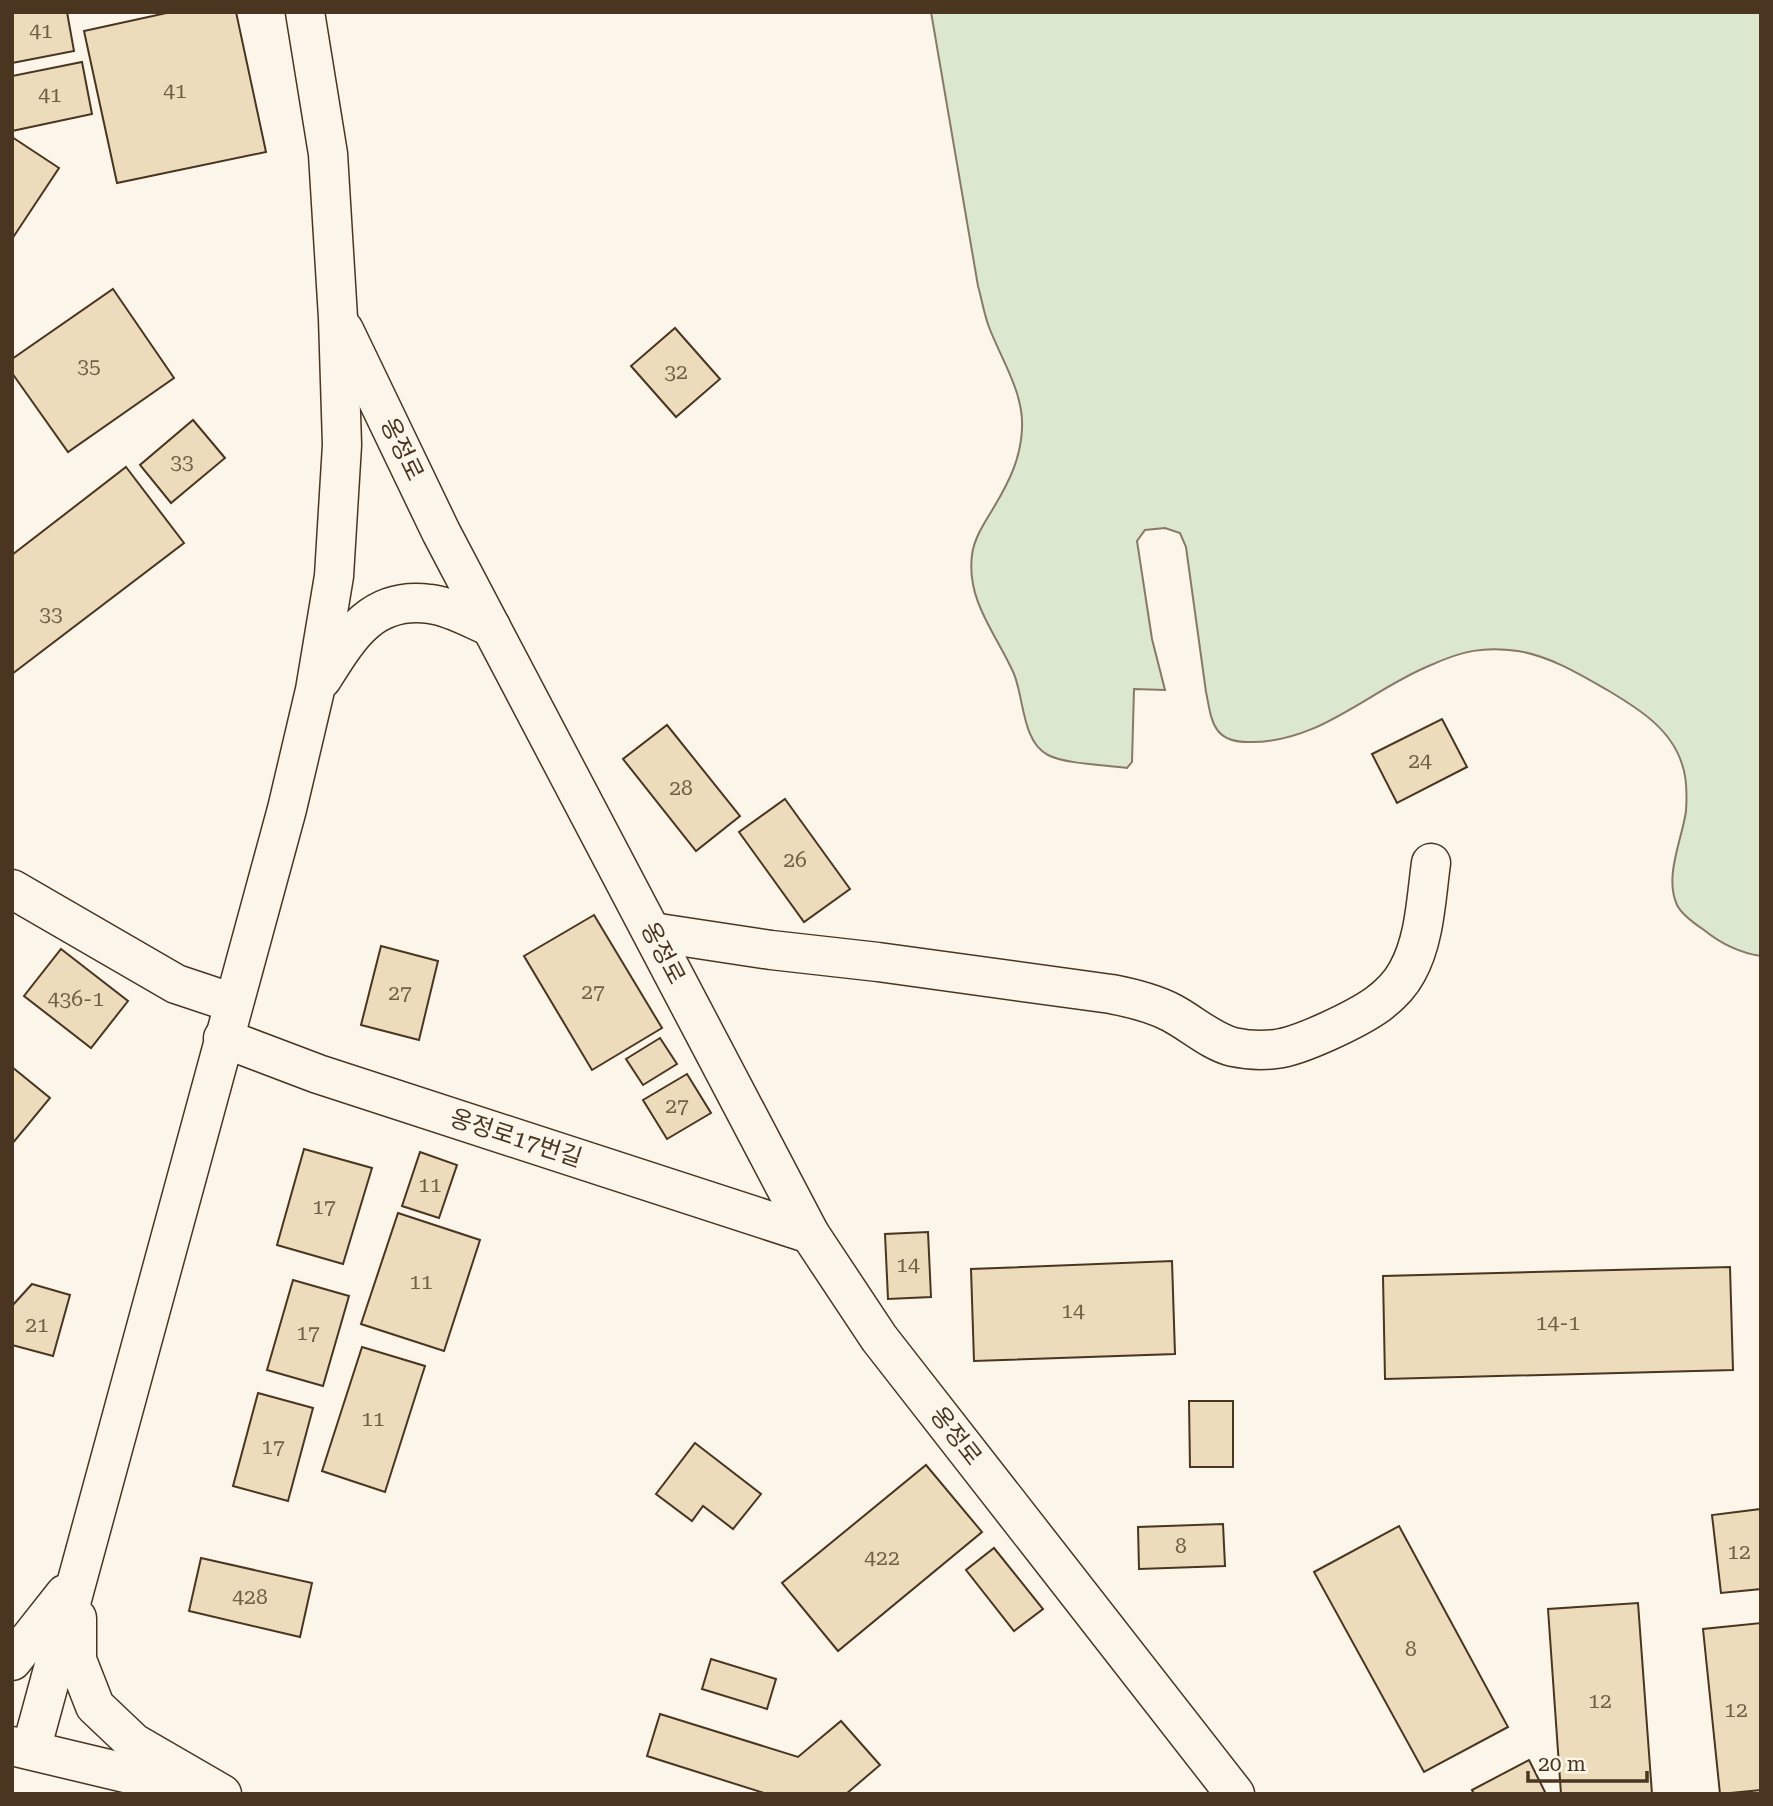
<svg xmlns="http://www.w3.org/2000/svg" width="1773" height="1806" font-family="'Roboto Serif','Noto Sans KR',serif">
  <rect width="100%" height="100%" fill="#fbf6e9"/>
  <path fill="#dce7d0" stroke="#887966" stroke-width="2" d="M931,12H1761V956C1741,953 1720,943 1704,930C1695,924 1682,915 1677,905C1664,876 1682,840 1686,811C1687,796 1687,778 1682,764C1671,729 1639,709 1609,691C1581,675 1550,656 1518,651C1484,646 1462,651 1431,665C1369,690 1319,744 1248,742C1239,742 1226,740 1219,732C1210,722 1209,705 1206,692L1186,547L1180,533L1165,528L1145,530L1137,541L1152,639L1165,690L1134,689L1132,762L1127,768C1106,765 1065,764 1048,755C1022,742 1024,698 1014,674C997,635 966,601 972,555C974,538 985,522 994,507C1009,482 1021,458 1022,428C1024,393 1001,359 989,327C984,314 982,300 978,286Z"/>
  <g fill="#ecdcbc" stroke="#4a3520" stroke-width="2">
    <path d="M12,12H67L74,51L12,63Z"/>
    <path d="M171,12H236L266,152L117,183L84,31Z"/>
    <path d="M82,62L92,114L12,131V76Z"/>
    <path d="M12,137L59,168L12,239Z"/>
    <path d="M113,289L174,378L68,452L12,373V359Z"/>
    <path d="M675,328L720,379L676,417L631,366Z"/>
    <path d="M193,420L225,458L171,503L140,465Z"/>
    <path d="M126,467L184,543L12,674V555Z"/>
    <path d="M1442,719L1467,767L1397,803L1372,754Z"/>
    <path d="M667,725L740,816L696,851L623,759Z"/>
    <path d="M785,799L850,889L804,922L739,832Z"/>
    <path d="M594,915L662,1028L592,1070L524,956Z"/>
    <path d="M381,946L438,961L419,1040L361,1025Z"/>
    <path d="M61,949L128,1001L91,1048L24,996Z"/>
    <path d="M660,1038L677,1064L643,1085L626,1059Z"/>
    <path d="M12,1067L50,1098L12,1144Z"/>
    <path d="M687,1074L711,1113L667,1139L643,1100Z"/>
    <path d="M304,1149L372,1168L343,1264L277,1245Z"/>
    <path d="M420,1152L457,1165L439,1218L402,1206Z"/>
    <path d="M398,1213L480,1240L444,1351L361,1324Z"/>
    <path d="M928,1232L931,1297L888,1299L885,1234Z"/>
    <path d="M1172,1261L1175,1354L974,1361L971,1269Z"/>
    <path d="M1730,1267L1733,1370L1385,1379L1383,1276Z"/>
    <path d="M293,1280L349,1296L323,1386L267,1370Z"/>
    <path d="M32,1284L70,1295L53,1356L12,1345V1306Z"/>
    <path d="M362,1347L425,1366L385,1492L322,1471Z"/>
    <path d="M258,1393L313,1408L288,1501L233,1486Z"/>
    <path d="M1189,1401H1233V1467H1190Z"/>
    <path d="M695,1443L761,1494L733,1529L703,1506L692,1521L656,1494Z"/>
    <path d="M926,1465L982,1532L838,1651L782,1583Z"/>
    <path d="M1761,1509V1589L1721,1593L1712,1515Z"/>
    <path d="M1223,1524L1225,1566L1139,1569L1138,1527Z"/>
    <path d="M1399,1526L1508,1727L1424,1772L1314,1572Z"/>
    <path d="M994,1548L1043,1609L1014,1631L966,1570Z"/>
    <path d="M201,1558L312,1583L300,1637L189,1611Z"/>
    <path d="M1638,1603L1652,1794H1561L1548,1609Z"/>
    <path d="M1761,1623V1790L1720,1794L1703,1629Z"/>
    <path d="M711,1659L776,1679L767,1709L702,1689Z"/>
    <path d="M660,1714L798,1757L841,1721L880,1765L846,1794H767L647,1756Z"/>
    <path d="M1529,1760L1546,1794H1474L1472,1790Z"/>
  </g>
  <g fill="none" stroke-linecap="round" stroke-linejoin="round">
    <defs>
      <g id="minor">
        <path d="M344,330L441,532L810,1234L879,1338L1235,1794"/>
        <path d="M322,679C349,636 372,596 430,604C450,606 472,619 491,627"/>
        <path d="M12,889L176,984L233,1003"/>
        <path d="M652,932L771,950L878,962L1111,994C1132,998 1153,1003 1172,1013C1191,1023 1212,1042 1233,1047C1247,1050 1261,1051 1276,1049C1301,1046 1357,1019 1378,1004C1390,995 1400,985 1407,972C1425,940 1426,899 1431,863"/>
        <path d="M223,1038L318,1074L810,1234"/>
        <path d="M77,1618V1660L95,1706L134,1743L222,1794"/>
        <path d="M12,1661L65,1594"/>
        <path d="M12,1746L188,1788"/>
        <path d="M31,1750L287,809L315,690L334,576L342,445L338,318L328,154L305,12"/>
      </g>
    </defs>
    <use href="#minor" stroke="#4a3520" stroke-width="41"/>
    <use href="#minor" stroke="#fbf6e9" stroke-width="38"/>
  </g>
  <g text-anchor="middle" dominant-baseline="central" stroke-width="5" stroke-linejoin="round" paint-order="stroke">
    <g font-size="21" fill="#725f47">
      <text x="41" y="31">41</text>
      <text x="175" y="91">41</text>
      <text x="50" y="95">41</text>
      <text x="89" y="366">35</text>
      <text x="676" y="372">32</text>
      <text x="182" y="462">33</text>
      <text x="51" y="614">33</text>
      <text x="1420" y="761">24</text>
      <text x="681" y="788">28</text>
      <text x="795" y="860">26</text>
      <text x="593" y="992">27</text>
      <text x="400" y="993">27</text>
      <text x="76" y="999">436-1</text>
      <text x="677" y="1106">27</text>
      <text x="430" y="1185">11</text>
      <text x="324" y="1207">17</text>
      <text x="908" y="1265">14</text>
      <text x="421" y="1282">11</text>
      <text x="1073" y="1311">14</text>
      <text x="1558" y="1323">14-1</text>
      <text x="37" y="1325">21</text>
      <text x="308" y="1333">17</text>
      <text x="373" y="1419">11</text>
      <text x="273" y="1447">17</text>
      <text x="1181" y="1546">8</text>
      <text x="1739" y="1552">12</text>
      <text x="882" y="1558">422</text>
      <text x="250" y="1597">428</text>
      <text x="1411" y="1649">8</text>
      <text x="1600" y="1701">12</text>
      <text x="1736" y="1710">12</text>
    </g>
    <g font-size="24" fill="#4a3520" stroke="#fbf6e9">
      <text transform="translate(402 449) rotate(64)">옹정로</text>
      <text transform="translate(663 953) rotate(62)">옹정로</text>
      <text transform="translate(516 1138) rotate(18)">옹정로17번길</text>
      <text transform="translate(956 1436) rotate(52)">옹정로</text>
    </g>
  </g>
  <rect width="1773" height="1806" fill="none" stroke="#4a3520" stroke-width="28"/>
  <path d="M1528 1771v10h119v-10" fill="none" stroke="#4a3520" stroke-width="3.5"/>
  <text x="1538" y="1771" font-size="21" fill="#4a3520" stroke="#fbf6e9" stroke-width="5" paint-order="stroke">20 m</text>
</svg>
